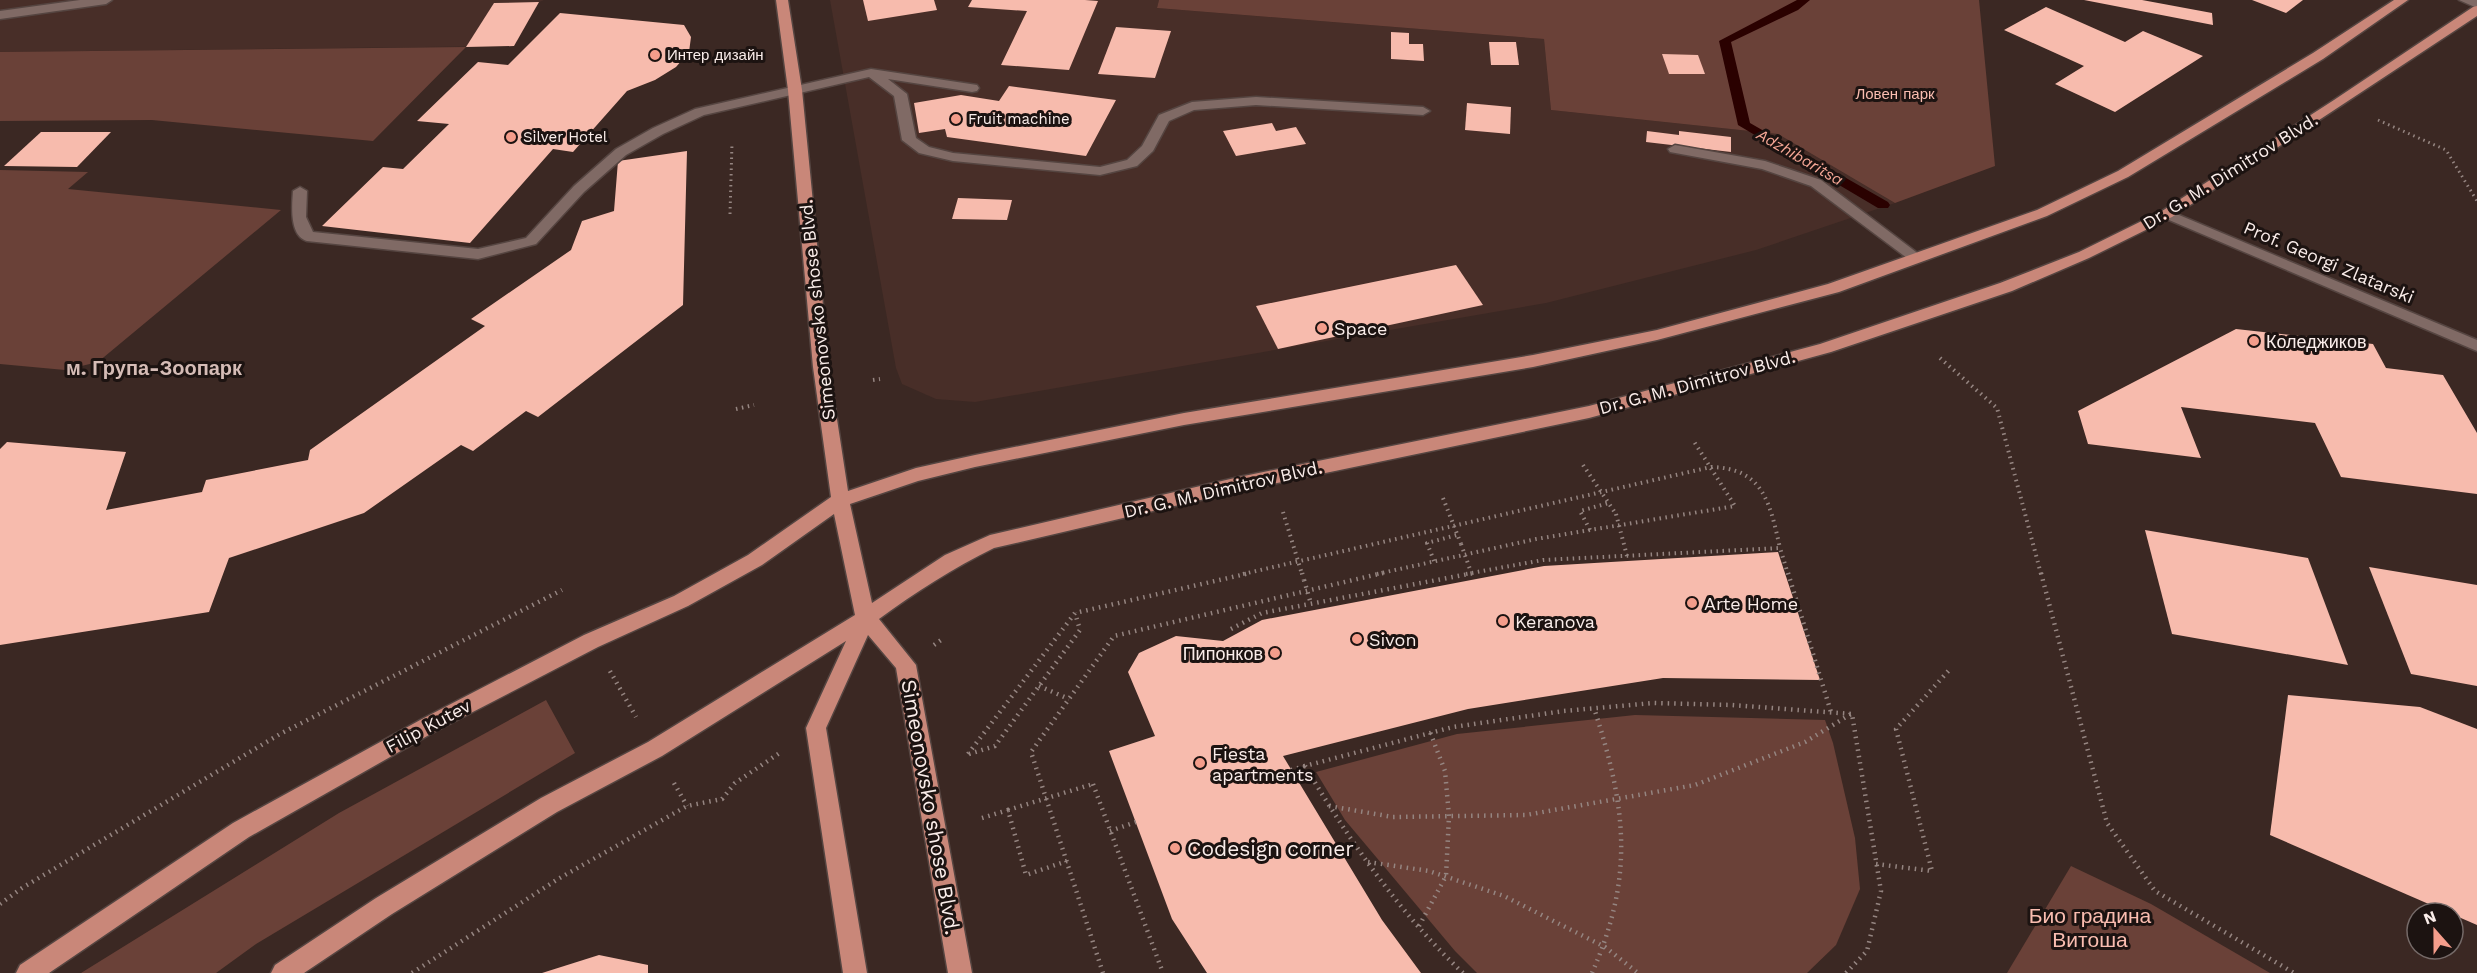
<svg xmlns="http://www.w3.org/2000/svg" width="2477" height="973" font-family="'Work Sans',sans-serif">
  <rect width="100%" height="100%" fill="#3b2823"/>
  <g fill="#482e28">
    <path d="M0,0H544L539,2L514,46L0,52Z"/>
    <path d="M830,0H1159L1157,8L1544,39L1551,110L1778,134L1895,203L1756,250L1546,303L975,402L936,399L902,384L896,368Z"/>
  </g>
  <g fill="#6a4138">
    <path d="M1159,0H1979L1995,166L1895,203L1778,134L1551,110L1544,39L1157,8Z"/>
    <path d="M466,47L373,141L152,120L0,121V52Z"/>
    <path d="M0,170L88,172L68,189L281,210L98,362L65,370L0,364Z"/>
    <path d="M546,700L575,753L256,944L216,973H81L339,813Z"/>
    <path d="M1635,715L1825,720L1833,743L1855,838L1860,889L1836,945L1807,973H1477L1455,951L1345,820L1316,772L1457,734Z"/>
    <path d="M2071,866L2151,904L2270,973H2007Z"/>
  </g>
  <g fill="none" stroke-linecap="round" stroke-linejoin="round">
    <path fill="#2a0100" fill-rule="evenodd" d="M1797,0H1810L1798,10L1731,42L1750,123L1888,202L1890,205L1888,208H1878L1738,125L1719,41Z"/>
  </g>
  <g fill="#f7bbad">
    <path d="M863,0H934L937,10L868,21Z"/>
    <path d="M972,0H1085L1098,1L1069,70L1001,65L1027,11L968,7Z"/>
    <path d="M2084,0H2142L2212,13L2213,25Z"/>
    <path d="M2252,0H2303L2286,13Z"/>
    <path d="M539,2L514,46L466,47L494,3Z"/>
    <path d="M2046,7L2125,42L2143,31L2203,56L2115,112L2055,84L2084,66L2004,30Z"/>
    <path d="M560,13L684,25L691,37L689,52L676,67L655,80L627,91L573,152L553,149L470,243L322,226L383,167L403,169L449,124L417,121L478,62L508,65Z"/>
    <path d="M1116,27L1171,31L1155,78L1098,74Z"/>
    <path d="M1391,32L1409,33V44H1423L1424,61L1391,59Z"/>
    <path d="M1489,42H1516L1519,65H1491Z"/>
    <path d="M1662,54L1698,55L1705,74H1669Z"/>
    <path d="M1009,86L1116,100L1086,156L947,137L945,129L919,133L914,103L961,95L999,101Z"/>
    <path d="M1467,103L1511,107L1510,134L1465,130Z"/>
    <path d="M1272,123L1276,131L1296,127L1306,144L1236,156L1223,131Z"/>
    <path d="M1647,131L1679,135V131L1731,137V152L1646,142Z"/>
    <path d="M41,132H111L77,167L4,166Z"/>
    <path d="M687,151L683,305L538,417L526,411L473,451L461,445L364,513L229,558L209,612L0,645V449L7,442L126,452L106,510L202,492L206,480L308,460L310,450L485,326L471,319L571,250L582,221L614,211L618,161Z"/>
    <path d="M958,198L1012,200L1007,220L952,219Z"/>
    <path d="M1456,265L1483,305L1278,349L1256,306Z"/>
    <path d="M2236,329L2373,344L2386,368L2443,375L2477,433V494L2341,477L2315,423L2181,407L2201,458L2088,444L2078,411Z"/>
    <path d="M2145,530L2308,558L2348,665L2172,634Z"/>
    <path d="M1778,552L1820,680L1663,678L1468,709L1283,756L1382,920L1421,973H1207L1172,919L1109,751L1155,736L1128,672L1139,653L1176,636L1223,641L1262,620L1544,566Z"/>
    <path d="M2369,567L2477,585V686L2411,674Z"/>
    <path d="M2288,695L2420,707L2477,729V925L2270,835Z"/>
    <path d="M599,955L648,965V973H542Z"/>
  </g>
  <g fill="none" stroke-linecap="round" stroke-linejoin="round">
    <defs>
      <g id="minor">
        <path d="M80,0H112L106,4L0,19V11Z"/>
        <path d="M2459,0H2477V8Z"/>
        <path d="M871,69L977,85L979,88L977,91L972,92L888,79L907,94L916,138L929,147L953,153L1100,167L1127,160L1142,146L1159,115L1192,102L1256,97L1423,107L1430,111L1423,115L1256,105L1194,110L1169,121L1153,151L1137,166L1100,175L953,161L919,153L902,140L894,96L869,77L704,115L663,134L626,155L584,192L536,244L478,259L307,241C289,236 292,205 293,191L300,187L307,191L306,217L313,232L478,249L526,238L574,186L616,149L653,128L695,109Z"/>
        <path d="M1675,145L1765,161L1821,180L1924,258L1921,261H1911L1811,186L1762,169L1670,152L1668,149Z"/>
        <path d="M2167,210L2477,340V351L2162,217L2160,214Z"/>
      </g>
      <path id="major" d="M776,0H788L802,90L829,367L848,491L916,468L975,455L1184,413L1533,355L1657,330L1828,284L2037,210L2118,171L2313,53L2394,0H2408L2323,59L2128,177L2047,216L1839,292L1657,340L1533,367L1184,425L975,467L918,481L850,504L872,603L945,555L990,535L1239,477L1589,406L1820,344L2000,283L2079,252L2162,211L2334,100L2473,7L2477,6V16L2172,217L2089,258L2012,291L1831,352L1589,418L1239,491L994,548C953,568 916,592 879,619L916,665L972,973H948L896,668L868,635L826,728L867,973H843L806,728L846,641L662,756L557,812L392,914L304,973H271L275,965L376,898L541,798L648,742L855,615L834,514L762,565L688,606L598,647L436,731L249,837L49,973H16L20,965L233,823L422,719L584,635L674,596L748,555L831,497L813,367L788,90Z"/>
    </defs>
    <use href="#minor" stroke="#554541" stroke-width="3"/>
    <use href="#major" stroke="#554541" stroke-width="3"/>
    <g stroke="#958581" stroke-width="3" stroke-dasharray="1.5 4" stroke-linecap="butt">
      <path d="M2378,120L2446,150L2477,201"/>
      <path d="M730,214L732,143"/>
    </g>
    <g stroke="#958581" stroke-width="4" stroke-dasharray="1.5 4.5" stroke-linecap="butt">
      <path d="M1940,358L1997,408L2041,574"/>
      <path d="M873,380L880,379"/>
      <path d="M736,409L754,405"/>
      <path d="M1583,465L1616,514"/>
      <path d="M1443,498L1461,544"/>
      <path d="M1283,512L1302,574"/>
      <path d="M1590,530L1580,511L1609,503"/>
      <path d="M1434,561L1427,543L1457,535"/>
      <path d="M1243,574L1711,467C1764,468 1770,504 1780,548"/>
      <path d="M1377,574L1536,539L1735,506L1693,440"/>
      <path d="M1466,574L1543,560L1780,548L1788,574"/>
    </g>
    <g stroke="#958581" stroke-width="4.5" stroke-dasharray="1.5 5" stroke-linecap="butt">
      <path d="M1302,573L1304,580"/>
      <path d="M1788,573L1831,712"/>
      <path d="M2041,573L2107,823L2155,891L2294,973"/>
      <path d="M1231,629L1262,613L1474,573"/>
      <path d="M934,645L944,638"/>
      <path d="M610,671L636,717"/>
      <path d="M1039,686L1069,699"/>
      <path d="M968,754L1075,613L1250,573"/>
      <path d="M969,754L995,746L1080,630L1075,613"/>
      <path d="M1291,770L1305,766"/>
      <path d="M674,783L687,806"/>
      <path d="M1093,784L1163,973"/>
      <path d="M1329,806L1393,817L1526,815L1695,785L1805,742L1851,714"/>
      <path d="M982,818L1008,810L1026,875L1067,861"/>
      <path d="M1110,831L1136,822"/>
      <path d="M1368,862L1429,871L1504,896L1605,947L1638,973"/>
      <path d="M1876,864L1932,871L1896,729L1951,668"/>
      <path d="M0,904L22,888L280,734L562,590"/>
      <path d="M1419,926L1446,876L1449,816L1445,771L1430,732"/>
      <path d="M412,973L558,879L687,806L722,799L735,783L781,752"/>
      <path d="M1103,973L1031,752L1114,636L1383,573"/>
      <path d="M1463,973C1400,914 1349,840 1305,766L1453,727L1564,711L1653,703L1732,705L1852,714"/>
      <path d="M1592,973C1635,875 1626,807 1594,708"/>
      <path d="M1846,973L1867,951L1881,891L1852,714"/>
    </g>
    <use href="#minor" fill="#806a65" fill-rule="evenodd"/>
    <use href="#major" fill="#c98779" fill-rule="evenodd"/>
    <g stroke="#958581" stroke-width="4" stroke-dasharray="1.5 4.5" stroke-linecap="butt">
      <path d="M1616,514L1627,556"/>
      <path d="M1461,544L1471,572"/>
    </g>
    <g stroke="#958581" stroke-width="4.5" stroke-dasharray="1.5 5" stroke-linecap="butt">
      <path d="M1304,580L1311,604"/>
      <path d="M1008,810L1093,784"/>
    </g>
  </g>
  <g fill="#f49d8b" stroke="#1c1311" stroke-width="2">
    <circle cx="655" cy="55" r="6"/>
    <circle cx="956" cy="119" r="6"/>
    <circle cx="511" cy="137" r="6"/>
    <circle cx="1322" cy="328" r="6"/>
    <circle cx="2254" cy="341" r="6"/>
    <circle cx="1692" cy="603" r="6"/>
    <circle cx="1503" cy="621" r="6"/>
    <circle cx="1357" cy="639" r="6"/>
    <circle cx="1275" cy="653" r="6"/>
    <circle cx="1200" cy="763" r="6"/>
    <circle cx="1175" cy="848" r="6"/>
  </g>
  <g text-anchor="middle" dominant-baseline="central" stroke-width="6" stroke-linejoin="round" paint-order="stroke">
    <g font-size="15" fill="#faedea" stroke="#1c1311" text-anchor="start">
      <text x="667" y="55">Интер дизайн</text>
      <text x="968" y="119">Fruit machine</text>
      <text x="523" y="137">Silver Hotel</text>
    </g>
    <g font-size="15" fill="#fabdb0" stroke="#1c1311">
      <text x="1895" y="94">Ловен парк</text>
    </g>
    <g font-size="16" font-style="italic" fill="#f7a897" stroke="#1c1311">
      <text transform="translate(1800 157) rotate(30)">Adzhibaritsa</text>
    </g>
    <g font-size="18" fill="#faedea" stroke="#1c1311">
      <text transform="translate(2230 171) rotate(-32)">Dr. G. M. Dimitrov Blvd.</text>
      <text transform="translate(2329 262) rotate(23)">Prof. Georgi Zlatarski</text>
      <text transform="translate(817 310) rotate(-96)">Simeonovsko shose Blvd.</text>
      <text transform="translate(1697 382) rotate(-15)">Dr. G. M. Dimitrov Blvd.</text>
      <text transform="translate(1223 489) rotate(-13)">Dr. G. M. Dimitrov Blvd.</text>
      <text transform="translate(428 726) rotate(-28)">Filip Kutev</text>
    </g>
    <g font-size="18" fill="#faedea" stroke="#1c1311" text-anchor="start">
      <text x="1334" y="328">Space</text>
      <text x="2266" y="341">Коледжиков</text>
      <text x="1704" y="603">Arte Home</text>
      <text x="1515" y="621">Keranova</text>
      <text x="1369" y="639">Sivon</text>
      <text x="1263" y="653" text-anchor="end">Пипонков</text>
      <text x="1212" y="753">Fiesta<tspan x="1212" dy="21">apartments</tspan></text>
    </g>
    <g font-size="20" font-weight="bold" fill="#d5bcb6" stroke="#1c1311">
      <text x="154" y="368">м. Група-Зоопарк</text>
    </g>
    <g font-size="21" fill="#faedea" stroke="#1c1311">
      <text transform="translate(931 807) rotate(80)">Simeonovsko shose Blvd.</text>
    </g>
    <g font-size="21" fill="#faedea" stroke="#1c1311" text-anchor="start">
      <text x="1187" y="848">Codesign corner</text>
    </g>
    <g font-size="21" fill="#fabdb0" stroke="#1c1311">
      <text x="2090" y="915">Био градина<tspan x="2090" dy="24">Витоша</tspan></text>
    </g>
  </g>
  <g transform="translate(2435 931) rotate(339)"><circle r="28" fill="#1c1311" stroke="#756a68" stroke-width="1.5"/>
  <path d="M0-4.5L10 22L0 15L-10 22Z" fill="#f49d8b"/>
  <text y="-9" font-size="16" font-weight="bold" text-anchor="middle" fill="#faedea">N</text>
  </g>
</svg>
